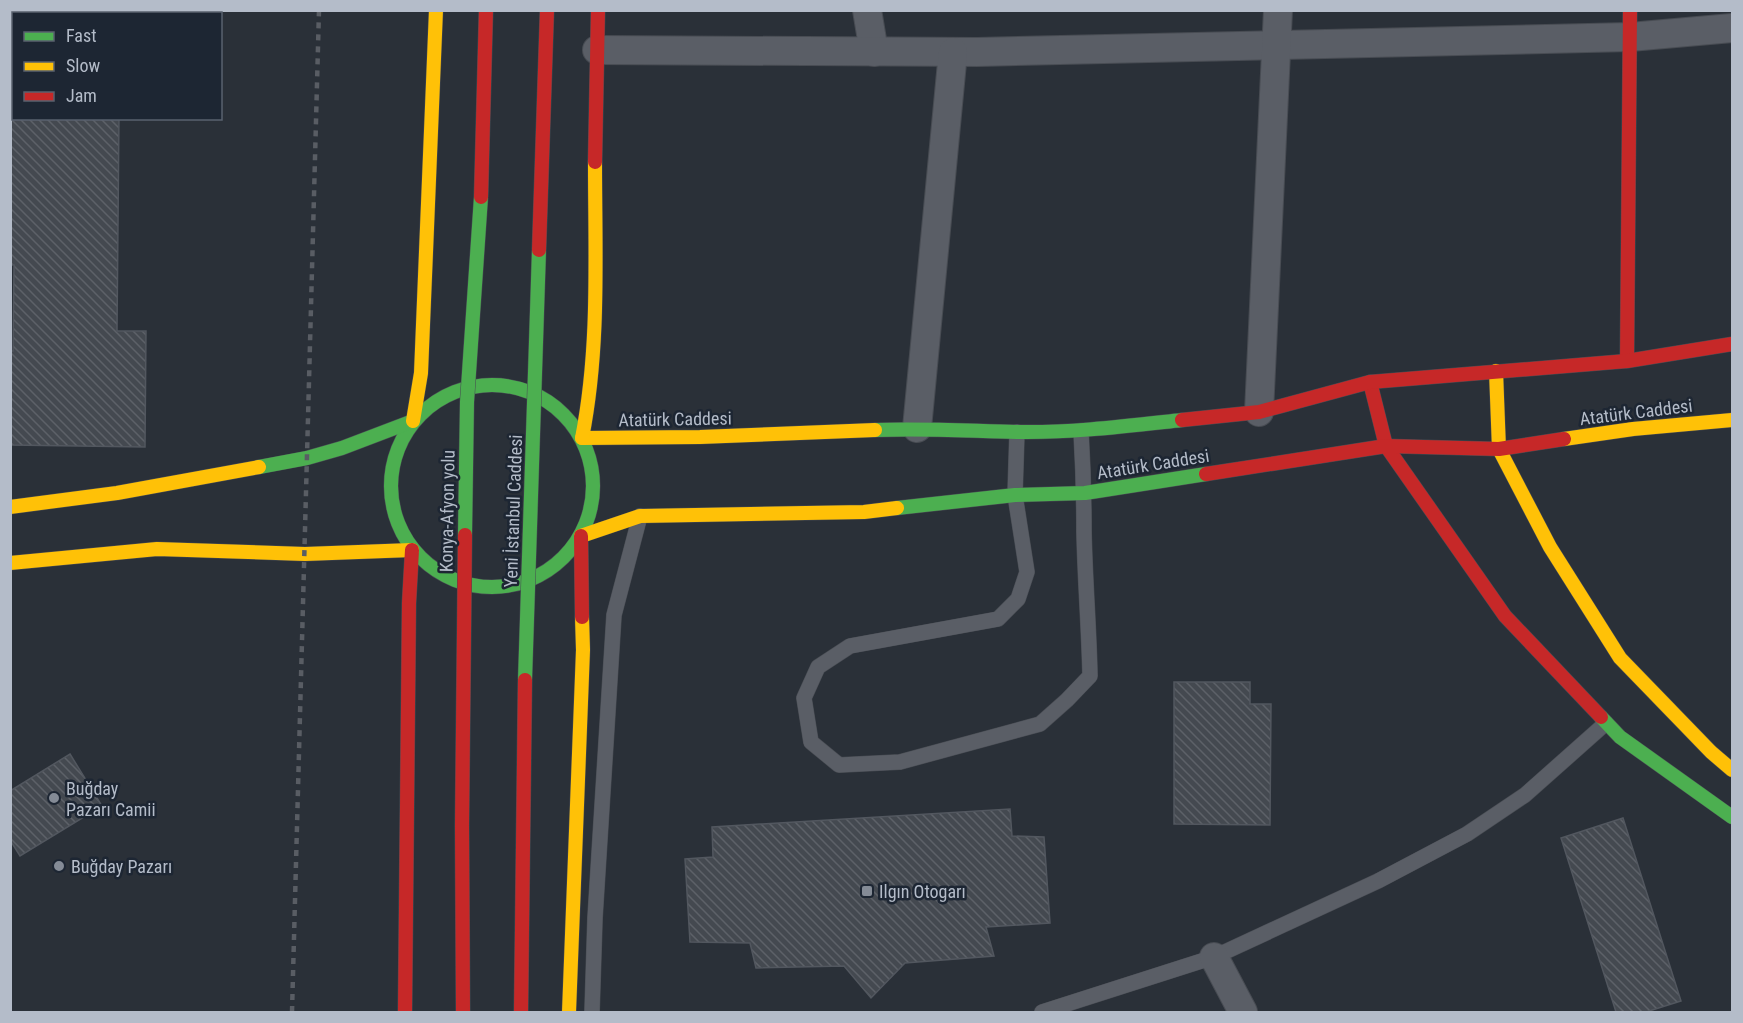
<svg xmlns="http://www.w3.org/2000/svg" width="1743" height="1023" font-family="'Roboto Condensed',sans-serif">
  <defs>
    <pattern id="building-back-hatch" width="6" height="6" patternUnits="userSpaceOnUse" patternTransform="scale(1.5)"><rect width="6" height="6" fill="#444950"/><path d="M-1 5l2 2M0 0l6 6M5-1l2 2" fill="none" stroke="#5d6168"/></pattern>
  </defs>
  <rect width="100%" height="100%" fill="#2a3038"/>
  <g fill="url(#building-back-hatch)" stroke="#52575f" stroke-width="1.5">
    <path d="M10,83H14V118H119L117,331H146L145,447L10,445V351H13L14,265H10Z"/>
    <path d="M1174,682H1250V704H1271L1270,825L1174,824Z"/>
    <path d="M70,754L102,806L20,856L10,840V791Z"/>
    <path d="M1010,809L1012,836L1044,837L1050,923L986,927L994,956L905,963L871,998L844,966L756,968L750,943L690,942L685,859L713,857L712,827Z"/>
    <path d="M1623,818L1681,1001L1646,1012H1616L1561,838Z"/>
  </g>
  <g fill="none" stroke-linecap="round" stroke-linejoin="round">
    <defs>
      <g id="lane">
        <path d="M1017,432L1015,495L1027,572L1018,599L998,619L850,646L818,667L804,698L811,742L839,765L900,762L1040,724L1067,700L1090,676C1089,628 1085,580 1084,532C1084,498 1083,465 1081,431"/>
        <path d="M592,1012L595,918L614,615L640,516"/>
        <path d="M1042,1012L1214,957L1378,881L1467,834L1525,795L1606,723"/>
      </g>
      <g id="street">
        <path d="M867,10L874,52"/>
        <path d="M597,50L977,52L1630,37L1732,28"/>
        <path d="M1259,412L1278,10"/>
        <path d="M917,428L953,52"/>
        <path d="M1214,957L1243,1012"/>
      </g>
      <g id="fast">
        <circle cx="492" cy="486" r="101"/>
        <path d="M875,430C923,428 970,431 1017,432C1072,433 1127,426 1182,420"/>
        <path d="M259,467L307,458L342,448L413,421"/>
        <path d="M897,508L1015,495L1085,493L1206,474"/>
        <path d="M1601,717L1620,737L1732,817"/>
      </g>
      <g id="slow">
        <path d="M1496,371L1499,449L1550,547L1620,658L1711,752L1732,770"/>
        <path d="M413,421L421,373L436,10"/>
        <path d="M582,438L700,437L875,430"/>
        <path d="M582,438C600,347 595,254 595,162"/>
        <path d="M1564,439L1633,429L1732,420"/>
        <path d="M10,507L117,493L259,467"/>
        <path d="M581,536L640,516L864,512L897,508"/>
        <path d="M10,563L157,549L305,554L412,550"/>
        <path d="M569,1012L583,650L582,617"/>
      </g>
      <g id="jam">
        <path d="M595,162L598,10"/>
        <path d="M1627,361L1630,10"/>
        <path d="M1370,382L1386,446L1505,616L1601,717"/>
        <path d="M1182,420L1259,412L1370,382L1627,361L1732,344"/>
        <path d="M1206,474L1386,446L1499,449L1564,439"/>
        <path d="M581,536L582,617"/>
        <path d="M405,1012L409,603L412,550"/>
      </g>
    </defs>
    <use href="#lane" stroke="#484c53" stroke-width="16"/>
    <use href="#street" stroke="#484c53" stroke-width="30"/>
    <use href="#fast" stroke="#484c53" stroke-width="15"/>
    <use href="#slow" stroke="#484c53" stroke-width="15"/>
    <use href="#jam" stroke="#484c53" stroke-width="15"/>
    <use href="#lane" stroke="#5a5e66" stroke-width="15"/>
    <use href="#street" stroke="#5a5e66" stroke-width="28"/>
    <use href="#fast" stroke="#4caf50" stroke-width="14"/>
    <use href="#slow" stroke="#ffc107" stroke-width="14"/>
    <use href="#jam" stroke="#c62828" stroke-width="14"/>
    <path stroke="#595d64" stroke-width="4.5" stroke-dasharray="6 6" stroke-linecap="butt" d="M292,1012L319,10"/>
    <defs>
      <g id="fast-bridge">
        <path d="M465,535L467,402L481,197"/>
        <path d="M525,680L539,250"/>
      </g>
      <g id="jam-bridge">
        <path d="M481,197L486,10"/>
        <path d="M539,250L547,10"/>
        <path d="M463,1012L462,826L465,535"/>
        <path d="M521,1012L525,680"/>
      </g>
    </defs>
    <use href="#fast-bridge" stroke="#474c53" stroke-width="15" stroke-linecap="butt"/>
    <use href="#jam-bridge" stroke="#474c53" stroke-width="15" stroke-linecap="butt"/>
    <use href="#fast-bridge" stroke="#4caf50" stroke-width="14"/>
    <use href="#jam-bridge" stroke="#c62828" stroke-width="14"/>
  </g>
  <g fill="#848b96" stroke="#1d2633" stroke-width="2">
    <circle cx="54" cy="798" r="6"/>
    <circle cx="59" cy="866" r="6"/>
    <rect x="861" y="885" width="12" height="12" rx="3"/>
  </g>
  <g text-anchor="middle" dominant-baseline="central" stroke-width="5" stroke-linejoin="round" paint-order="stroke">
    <g font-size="18" fill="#b4bcc9" stroke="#1d2633">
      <text transform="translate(1636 412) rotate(-7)">Atatürk Caddesi</text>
      <text transform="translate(675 419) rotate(-1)">Atatürk Caddesi</text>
      <text transform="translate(1153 464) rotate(-9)">Atatürk Caddesi</text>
      <text transform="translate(447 511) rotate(-89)">Konya-Afyon yolu</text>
      <text transform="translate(513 511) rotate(-88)">Yeni İstanbul Caddesi</text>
    </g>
    <g font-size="18" fill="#b4bcc9" stroke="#1d2633" text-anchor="start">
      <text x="66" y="788">Buğday<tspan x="66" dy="21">Pazarı Camii</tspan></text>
      <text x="71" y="866">Buğday Pazarı</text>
      <text x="879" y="891">Ilgın Otogarı</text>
    </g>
  </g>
  <rect width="1743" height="1023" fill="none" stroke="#b4bcc9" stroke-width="24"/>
  <rect x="12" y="12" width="210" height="108" fill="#1d2633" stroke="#59626f" stroke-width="1.5"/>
  <rect x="24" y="32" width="30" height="9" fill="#4caf50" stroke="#59626f" stroke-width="1.5"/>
  <text x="66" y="42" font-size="18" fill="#b4bcc9">Fast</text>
  <rect x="24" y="62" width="30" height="9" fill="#ffc107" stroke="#59626f" stroke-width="1.5"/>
  <text x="66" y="72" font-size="18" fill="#b4bcc9">Slow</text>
  <rect x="24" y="92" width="30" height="9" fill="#c62828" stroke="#59626f" stroke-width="1.5"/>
  <text x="66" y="102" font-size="18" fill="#b4bcc9">Jam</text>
</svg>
